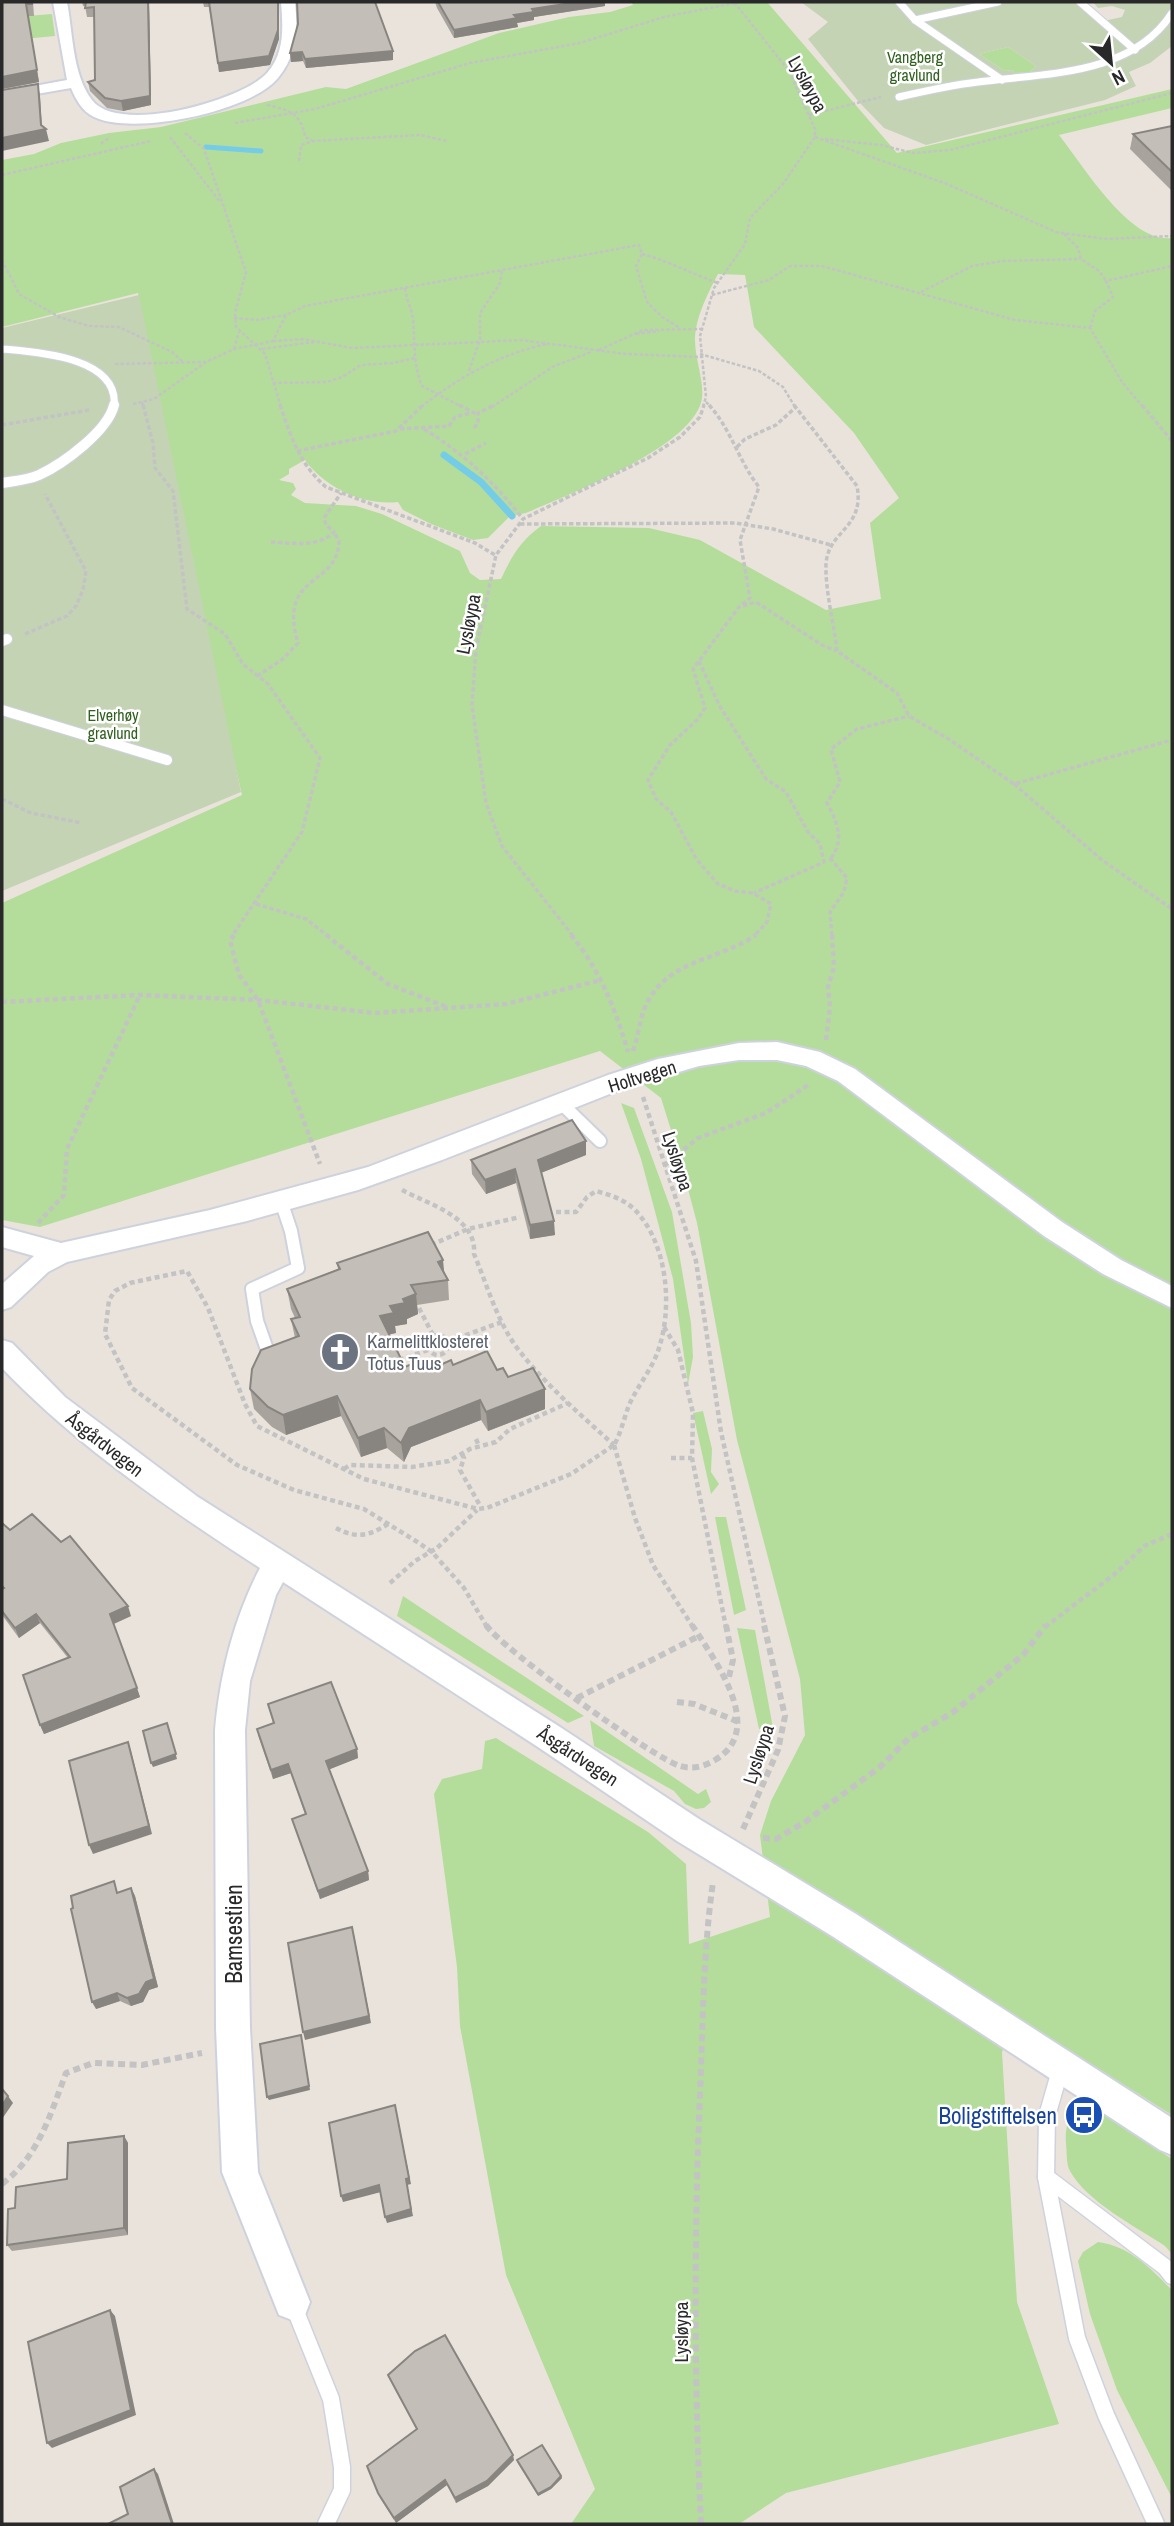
<svg xmlns="http://www.w3.org/2000/svg" width="1174" height="2526" font-family="'Archivo Narrow',sans-serif">
  <rect width="100%" height="100%" fill="#eae3dc"/>
  <g fill="#b4dd9b" fill-rule="evenodd">
    <path d="M631,2H767L897,153L1172,89V108L1059,135C1083,165 1130,244 1172,238V2115L1018,2018L1002,2052L1017,2302L1059,2424L786,2493L739,2524H571L595,2489L506,2275L460,2026L457,1967L434,1794L442,1779L482,1769L485,1741L496,1738L648,1832L686,1864L689,1944L770,1917L760,1835L771,1801L805,1735L800,1679L737,1440L697,1223L680,1159L661,1098L600,1051L40,1227L2,1220V903L242,795L190,568L138,293L2,327V160L34,154L61,143L109,133L161,127L326,87L346,89L499,33L569,17L610,12L633,5ZM718,274L745,275L754,327L854,433L899,498L870,523L881,599L826,610L700,540L649,528L541,526C521,540 511,557 501,579L480,580L470,573L460,551L382,514L356,506L305,503L291,495L296,489L293,483L279,480L289,474V469L305,460C325,488 364,506 398,502L403,510L431,524L473,540L488,538L510,516L526,513C567,495 696,446 702,398C704,380 695,359 695,340C695,318 708,293 718,274Z"/>
    <path d="M52,14L55,36L13,40L2,18Z"/>
    <path d="M1008,47L1036,66L1030,72L1015,73L1012,70L1005,71L979,54Z"/>
    <path d="M621,1103L634,1108L672,1212L691,1323L693,1357L688,1384L673,1279L641,1159Z"/>
    <path d="M703,1411L712,1449L711,1472L719,1484L711,1494L693,1413Z"/>
    <path d="M715,1517H726L746,1610L734,1615Z"/>
    <path d="M403,1596L584,1716L568,1723L397,1616Z"/>
    <path d="M737,1628L755,1630L773,1728L759,1729Z"/>
    <path d="M590,1720L698,1794L706,1789L711,1802L704,1808L696,1809L685,1804L674,1791L594,1746Z"/>
    <path d="M1085,2103L1172,2159V2254L1165,2246C1136,2227 1086,2201 1070,2171C1066,2164 1067,2152 1066,2144C1065,2123 1069,2115 1085,2103Z"/>
    <path d="M1098,2242C1130,2246 1151,2269 1172,2290V2498L1117,2390L1090,2314L1078,2261L1083,2252Z"/>
  </g>
  <g fill="#c4d3b4" fill-rule="evenodd">
    <path d="M801,2H1086L1104,21L1122,17L1125,10L1112,6L1098,8L1093,2H1172V46L1150,63L1129,72L1136,86L1105,100L926,145L884,128L858,101L808,39L828,22ZM1008,47L1036,66L1030,72L1015,73L1012,70L1005,71L979,54Z"/>
    <path d="M139,295L241,792L2,891V328Z"/>
  </g>
  <g fill="none" stroke-linecap="round" stroke-linejoin="round">
    <path stroke="#75cce6" stroke-width="5" d="M206,147L261,151"/>
    <path stroke="#75cce6" stroke-width="7" d="M444,455L481,482L512,516"/>
    <defs>
      <g id="lane-far3">
        <path d="M899,2L915,20L1002,80"/>
        <path d="M1080,2L1135,50"/>
        <path d="M915,20L998,2"/>
        <path d="M899,97C925,91 951,85 978,82C1045,73 1132,76 1172,13"/>
        <path d="M2,349C37,352 120,357 114,407"/>
      </g>
      <g id="lane-far2">
        <path d="M2,483C14,481 28,480 39,475C63,464 108,431 114,405"/>
        <path d="M2,641L7,639"/>
        <path d="M2,710L167,760"/>
      </g>
      <g id="lane-far1">
        <path d="M561,1103L600,1141"/>
        <path d="M270,1358L257,1321L252,1289L298,1268L291,1231L282,1204"/>
      </g>
      <g id="lane">
        <path d="M1061,2067L1047,2116L1046,2177L1077,2338L1106,2415L1156,2524"/>
        <path d="M1046,2177L1165,2267L1172,2276"/>
        <path d="M292,2302L331,2399L342,2467V2490L326,2524"/>
      </g>
      <g id="street">
        <path d="M53,2H67C73,33 72,74 92,100C118,135 242,101 267,73C285,53 283,27 281,2H295C298,30 297,55 278,78C250,112 133,136 94,117C82,111 76,100 71,88L2,100V92L67,80Z"/>
        <path d="M777,1042L820,1052L855,1069L1062,1222L1121,1260L1172,1286V1308L1103,1274L1044,1236L838,1081L806,1066L777,1060H739L699,1066L625,1088L442,1160L358,1190L247,1221L67,1262L48,1272L11,1307L2,1310V1284L34,1256L2,1247V1227L61,1243L210,1210L368,1167L608,1075L658,1059L739,1043Z"/>
        <path d="M2,1340L12,1343L65,1397L198,1497L560,1727L699,1819L856,1914L1172,2118V2155L1160,2150L832,1936L677,1841L538,1747L283,1582L276,1595L250,1681L245,1730L250,2028L258,2172L310,2302L305,2315L292,2320L279,2315L222,2172L216,2028L215,1730C220,1674 234,1618 260,1568C169,1509 78,1447 2,1368Z"/>
      </g>
    </defs>
    <use href="#lane-far3" stroke="#ced2dd" stroke-width="9"/>
    <use href="#lane-far2" stroke="#ced2dd" stroke-width="12"/>
    <use href="#lane-far1" stroke="#ced2dd" stroke-width="16"/>
    <use href="#lane" stroke="#ced2dd" stroke-width="19"/>
    <use href="#street" stroke="#ced2dd" stroke-width="4"/>
    <g stroke="#c3c3c3" stroke-width="2.5" stroke-dasharray="3.5 2" stroke-linecap="butt">
      <path d="M267,105C289,110 301,113 305,137L312,140"/>
      <path d="M809,115L881,97"/>
      <path d="M235,123L315,109L470,63L580,43L664,17L735,3"/>
      <path d="M185,133L204,149L246,272L235,313L236,327L265,354L281,407"/>
      <path d="M170,137L220,202"/>
      <path d="M815,137L947,184L1056,232L1105,239L1172,236"/>
      <path d="M825,139L881,145L913,153L950,150L1172,93"/>
      <path d="M101,144L110,137"/>
      <path d="M299,161L301,145L313,141L420,135L447,141"/>
      <path d="M2,175L151,141"/>
      <path d="M1064,234L1078,248L1081,259L1099,271L1106,281"/>
      <path d="M642,254C669,261 692,274 718,283"/>
      <path d="M2,260L19,294L59,317L89,326L119,327L172,352L183,362"/>
      <path d="M405,288C406,299 412,309 413,320C415,344 413,364 422,386L462,407"/>
      <path d="M921,292L972,266L1003,261L1081,259"/>
      <path d="M712,295L769,280L790,266H822L1015,320L1090,328L1122,382L1143,407"/>
      <path d="M234,318L258,320L286,315"/>
      <path d="M1090,328L1095,311L1113,297L1106,281L1172,266"/>
      <path d="M636,334L659,331"/>
      <path d="M273,341L303,339L352,348L521,340L626,354L701,357"/>
      <path d="M234,349L239,332"/>
      <path d="M262,349L314,342"/>
      <path d="M599,350L643,330L702,329"/>
      <path d="M700,354L759,371L783,387L795,407"/>
      <path d="M115,364L206,362L234,349L273,341L286,315L305,306L639,245L642,254L636,266L647,302L662,317L680,328"/>
      <path d="M469,371L480,339V313L500,283L502,270"/>
      <path d="M273,383L327,382L342,377L361,365L393,363L415,358"/>
      <path d="M142,402L143,407"/>
      <path d="M706,402L711,407"/>
      <path d="M133,404L154,399L206,362"/>
      <path d="M421,407C459,377 500,354 547,344"/>
      <path d="M492,407L554,366L591,352"/>
      <path d="M703,407L706,397L700,336L714,288L745,244L750,218L783,184L815,137V129L789,71L734,2"/>
    </g>
    <g stroke="#c3c3c3" stroke-width="3.5" stroke-dasharray="4.5 2.5" stroke-linecap="butt">
      <path d="M143,405L153,443L155,468L173,491L187,609L225,634L243,664L268,684L320,758L302,832L232,936"/>
      <path d="M280,405C291,437 300,465 326,487L475,543L495,555"/>
      <path d="M459,405L478,415"/>
      <path d="M709,405C731,429 739,462 759,487L740,540L750,598L739,607L693,669L705,708L697,720L670,745L648,780L656,799L671,812L697,860L718,884L735,891L753,893L771,904L767,922L754,936"/>
      <path d="M794,405L857,486C865,529 828,530 826,564C825,590 834,624 837,651L897,693L909,716L950,740L1014,784L1172,740"/>
      <path d="M1142,405L1172,441"/>
      <path d="M2,425L89,410"/>
      <path d="M474,428L478,423V413L495,405"/>
      <path d="M400,429L449,426L455,417L470,413"/>
      <path d="M424,429C463,453 495,483 523,519"/>
      <path d="M737,447L745,439L776,425L796,407"/>
      <path d="M297,451L396,431L423,405"/>
      <path d="M465,454L486,443"/>
      <path d="M520,524L735,523L773,529L831,545"/>
      <path d="M271,542C292,543 318,548 334,532L326,525L324,518L341,493"/>
      <path d="M743,606L756,602L822,645L837,651"/>
      <path d="M25,634L67,616L76,606L83,590L86,571L45,494"/>
      <path d="M699,661L719,705L766,779L786,792L808,832L820,844L824,862L754,893"/>
      <path d="M257,676L283,659L298,643C277,572 338,588 339,541L334,532"/>
      <path d="M1014,784L1102,860L1172,909"/>
      <path d="M2,799L31,813L82,823"/>
      <path d="M830,858L847,878L844,892L830,912L832,936"/>
      <path d="M831,858C845,840 837,821 827,803L840,782L831,749L857,729L909,716"/>
      <path d="M256,904L306,919L328,936"/>
      <path d="M573,936L502,846L486,803L472,705L476,650L496,555L523,519L648,458L680,437L700,417L704,405"/>
    </g>
    <g stroke="#c3c3c3" stroke-width="4.5" stroke-dasharray="5 3.5" stroke-linecap="butt">
      <path d="M234,935L230,940L239,975L258,1000L320,1164"/>
      <path d="M326,935L388,984L447,1007"/>
      <path d="M571,935C599,968 616,1010 628,1052"/>
      <path d="M2,1002L140,995L258,1000L375,1013L506,1004L601,980"/>
      <path d="M826,1040L830,1007L828,987L834,967L832,935"/>
      <path d="M633,1051C639,1035 639,1019 647,1003C669,959 720,960 756,935"/>
      <path d="M643,1097L696,1261L721,1432L765,1627"/>
      <path d="M664,1166L698,1138L766,1113L810,1084"/>
      <path d="M402,1190C430,1205 477,1217 474,1254C488,1287 498,1325 521,1353C548,1387 582,1416 614,1445"/>
      <path d="M556,1212H576L587,1197L596,1191C610,1195 624,1199 635,1210C667,1243 673,1305 659,1348C653,1368 638,1385 629,1405C624,1418 621,1433 614,1445"/>
      <path d="M38,1223L64,1195L67,1149L140,995"/>
      <path d="M431,1245L468,1229L520,1217"/>
      <path d="M419,1308L434,1337"/>
      <path d="M664,1327L678,1350L693,1413L692,1458L726,1627"/>
      <circle cx="438" cy="1345" r="10"/>
      <path d="M449,1341L502,1322"/>
      <path d="M399,1360L428,1350"/>
      <path d="M476,1439L479,1446"/>
      <path d="M614,1445L635,1518L653,1565L693,1627"/>
      <path d="M462,1454L464,1458L460,1470L482,1509"/>
      <path d="M671,1458H692"/>
      <path d="M344,1469L350,1465L412,1467L449,1461L470,1449L496,1442L510,1429L568,1403"/>
      <path d="M336,1528C356,1539 369,1536 388,1524"/>
      <path d="M390,1583L415,1561L437,1548L477,1510"/>
      <path d="M487,1627L464,1588L432,1552L419,1543L364,1509L294,1490L237,1465L132,1388L105,1334L109,1300L115,1291L130,1283L187,1271L208,1308L245,1404L257,1426L364,1479L478,1509L487,1508L571,1474L614,1445"/>
      <path d="M1045,1627L1116,1573L1144,1546L1172,1534"/>
    </g>
    <g stroke="#c3c3c3" stroke-width="6" stroke-dasharray="7 4.5" stroke-linecap="butt">
      <path d="M486,1625C501,1648 653,1758 680,1766C693,1770 705,1766 715,1760C768,1729 713,1658 692,1625"/>
      <path d="M726,1625L733,1660L728,1681"/>
      <path d="M577,1698L699,1636"/>
      <path d="M677,1702L694,1704L739,1722"/>
      <path d="M743,1829L778,1750L785,1716L764,1625"/>
      <path d="M763,1838L776,1839L805,1822L880,1767L909,1738L952,1713L1023,1655L1046,1625"/>
      <path d="M2,2184C39,2156 50,2115 66,2073L93,2063L142,2065L202,2053"/>
      <path d="M701,2524C694,2381 694,2237 700,2094C703,2024 703,1952 713,1882"/>
    </g>
    <use href="#lane-far3" stroke="#fff" stroke-width="7"/>
    <use href="#lane-far2" stroke="#fff" stroke-width="10"/>
    <use href="#lane-far1" stroke="#fff" stroke-width="12"/>
    <use href="#lane" stroke="#fff" stroke-width="16"/>
    <use href="#street" fill="#fff" fill-rule="evenodd"/>
  </g>
  <g fill="#a8a39d">
    <path d="M2,2H33L34,16H28L39,82L2,89Z"/>
    <path d="M82,2H149L151,105L123,111L107,108L90,91L88,82L95,80L94,17H87L85,6H83Z"/>
    <path d="M203,2H279V39L270,65L219,72L209,7H204Z"/>
    <path d="M435,2H605V6L534,17V20L517,23L518,27L454,38L437,8Z"/>
    <path d="M298,24L393,60L306,68L303,61L291,62L290,53Z"/>
    <path d="M1172,126V191L1130,149L1133,134Z"/>
    <path d="M586,1155L541,1173L555,1235L530,1239L516,1183L486,1194L472,1174L471,1160Z"/>
    <path d="M337,1263L444,1274L448,1280L449,1300L417,1305L418,1314L407,1319V1324L395,1326L396,1333L389,1334L405,1367L453,1365L497,1370L508,1377L545,1389V1409L488,1431L481,1420L411,1447L404,1462L387,1448L361,1457L341,1416L286,1435L272,1427L254,1409L250,1389L295,1338L291,1319L295,1318L291,1309L287,1289L338,1269Z"/>
    <path d="M2,1523L10,1530L131,1616L114,1624L140,1697L44,1734L40,1725L68,1658L40,1623L19,1638L2,1615Z"/>
    <path d="M268,1704L357,1749L358,1758L329,1769L368,1871L369,1880L320,1899L292,1819L305,1814L291,1773L273,1779L259,1738L257,1729L273,1723Z"/>
    <path d="M131,1888L135,1896L158,1987L149,1990L143,2002L131,2006L120,2001L96,2009L119,1892Z"/>
    <path d="M124,2136L128,2143V2235L12,2251L7,2245L15,2208L67,2179Z"/>
    <path d="M388,2375L514,2460L488,2486L456,2503L447,2485L396,2523L380,2498L367,2466L417,2430L390,2380Z"/>
    <path d="M517,2460L561,2476L562,2478L551,2489L538,2496L517,2462Z"/>
  </g>
  <g fill="#888580">
    <path d="M148,2H149L151,105L123,111L121,101Z"/>
    <path d="M278,2L279,39L270,65L219,72L218,63Z"/>
    <path d="M578,2H605V6L534,17V20L517,23L518,27L454,38V30L514,15L532,9Z"/>
    <path d="M28,16L39,82L2,89V77Z"/>
    <path d="M393,51V60L306,68L305,59Z"/>
    <path d="M302,52L303,61L291,62L290,53Z"/>
    <path d="M38,84L40,96L42,130L46,129L49,141L2,151V138L41,125Z"/>
    <path d="M586,1141V1155L538,1174V1160Z"/>
    <path d="M515,1169L516,1183L486,1194L485,1180Z"/>
    <path d="M554,1221L555,1235L530,1239V1225Z"/>
    <path d="M443,1260L445,1280L438,1262Z"/>
    <path d="M416,1294L418,1314L407,1319V1324L395,1326L396,1333L383,1336L380,1316L390,1306L403,1299Z"/>
    <path d="M545,1389V1409L488,1431L486,1412Z"/>
    <path d="M337,1396L341,1416L286,1435L283,1415Z"/>
    <path d="M480,1400L481,1420L411,1447L404,1462L401,1443L409,1428Z"/>
    <path d="M384,1428L387,1448L361,1457L358,1438Z"/>
    <path d="M128,1606L131,1616L113,1624L110,1614Z"/>
    <path d="M36,1614L40,1623L19,1638L15,1628Z"/>
    <path d="M137,1688L140,1697L44,1734L40,1725Z"/>
    <path d="M167,1723L177,1759L153,1767L151,1763Z"/>
    <path d="M128,1742L131,1751L152,1834L93,1854L89,1845Z"/>
    <path d="M357,1749L358,1758L328,1770L326,1761Z"/>
    <path d="M288,1764L291,1773L273,1779L271,1770Z"/>
    <path d="M368,1871L369,1880L320,1899L318,1891Z"/>
    <path d="M131,1888L135,1896L158,1987L149,1990L143,2002L131,2006L127,1998Z"/>
    <path d="M354,1935L371,2023L305,2040L303,2032Z"/>
    <path d="M117,1993L120,2001L96,2009L92,2002Z"/>
    <path d="M301,2035L310,2090L269,2100L267,2097Z"/>
    <path d="M8,2096L13,2103L2,2119V2106Z"/>
    <path d="M395,2105L411,2184L407,2185L413,2216L387,2223L385,2217Z"/>
    <path d="M124,2136L128,2143V2235L124,2228Z"/>
    <path d="M379,2185L381,2192L343,2202L341,2196Z"/>
    <path d="M110,2310L115,2316L136,2415L52,2448L47,2443Z"/>
    <path d="M513,2455L514,2460L488,2486L456,2503L455,2498Z"/>
    <path d="M154,2469L158,2474L174,2524H172Z"/>
    <path d="M561,2476L562,2478L551,2489L538,2496V2494Z"/>
    <path d="M445,2480L447,2485L396,2523L394,2518Z"/>
  </g>
  <g fill="#c3beb7" stroke="#888580" stroke-width="2">
    <path d="M2,2H32V4H26L37,70L2,77Z"/>
    <path d="M86,2H148L150,96L121,101L105,98L88,82L95,80L94,7L85,8Z"/>
    <path d="M209,2H278V30L269,56L218,63Z"/>
    <path d="M297,2H375L393,51L305,59L302,52L290,53L298,24Z"/>
    <path d="M438,2H578L532,9L534,12L514,15L517,18L454,30Z"/>
    <path d="M38,84L41,125L46,129L2,138V90Z"/>
    <path d="M1172,126V172L1133,134Z"/>
    <path d="M572,1120L586,1141L538,1160L554,1221L530,1225L515,1169L485,1180L471,1160Z"/>
    <path d="M428,1232L443,1260L438,1262L448,1280L411,1285L416,1294L403,1299L405,1303L390,1306L394,1313L380,1316L405,1367L419,1361L421,1366L435,1361L438,1366L451,1360L453,1365L487,1351L497,1370L503,1368L508,1377L533,1368L545,1389L486,1412L480,1400L409,1428L401,1443L384,1428L358,1438L337,1396L283,1415L268,1407L250,1389L252,1369L261,1350L299,1336L291,1319L300,1317L287,1289L340,1269L337,1263Z"/>
    <path d="M32,1514L61,1542L70,1536L128,1606L110,1614L137,1688L40,1725L23,1675L70,1657L36,1614L15,1628L2,1611V1589L4,1588L2,1586V1523L10,1530Z"/>
    <path d="M331,1682L357,1749L326,1761L368,1871L318,1891L292,1819L306,1814L288,1764L271,1770L257,1729L274,1723L268,1704Z"/>
    <path d="M167,1723L176,1754L151,1763L143,1731Z"/>
    <path d="M128,1742L149,1826L89,1845L69,1761Z"/>
    <path d="M114,1881L117,1893L131,1888L154,1979L146,1982L139,1994L127,1998L117,1993L92,2002L71,1909L73,1908L71,1896Z"/>
    <path d="M352,1927L369,2016L303,2032L288,1943Z"/>
    <path d="M301,2035L309,2086L267,2097L260,2044Z"/>
    <path d="M2,2089L8,2096L2,2106Z"/>
    <path d="M395,2105L409,2178L406,2179L411,2209L385,2217L379,2185L341,2196L329,2123Z"/>
    <path d="M124,2136V2228L7,2245L8,2209L15,2208L16,2187L67,2179L68,2143Z"/>
    <path d="M110,2310L131,2410L47,2443L28,2342Z"/>
    <path d="M445,2335L513,2455L487,2481L455,2498L445,2480L394,2518L378,2493L367,2466L417,2429L388,2375L415,2351Z"/>
    <path d="M542,2445L561,2476L551,2487L538,2494L517,2460Z"/>
    <path d="M154,2469L172,2524H108L128,2514L120,2487Z"/>
  </g>
  <defs>
    <symbol id="church-disc" viewBox="-11 -11 22 22"><circle r="9.5" fill="#6b7280" stroke="#fff"/><path d="M-1.2-6h2.4v3.5h3.3v2.4h-3.3V6h-2.4V-.1h-3.3v-2.4h3.3Z" fill="#fff"/></symbol>
    <symbol id="bus-disc" viewBox="-11 -11 22 22"><circle r="9.5" fill="#1a4fb4" stroke="#fff"/><path d="M-5-6H5V4H4V6H2V4H-2V6H-4V4H-5ZM-3.5-4V0h7V-4ZM-3.5 1.2v1.5H-2V1.2ZM2 1.2v1.5H3.5V1.2Z" fill="#fff"/></symbol>
  </defs>
  <g fill-rule="evenodd">
    <use href="#church-disc" x="318" y="1330" width="44" height="44"/>
    <use href="#bus-disc" x="1062" y="2093" width="44" height="44"/>
  </g>
  <g text-anchor="middle" dominant-baseline="central" stroke-width="5" stroke-linejoin="round" paint-order="stroke">
    <g font-size="16" fill="#2f601e" stroke="#fff">
      <text x="915" y="57">Vangberg<tspan x="915" dy="18">gravlund</tspan></text>
      <text x="113" y="715">Elverhøy<tspan x="113" dy="18">gravlund</tspan></text>
    </g>
    <g font-size="19" fill="#292929" stroke="#fff">
      <text transform="translate(808 84) rotate(62)">Lysløypa</text>
      <text transform="translate(468 624) rotate(-79)">Lysløypa</text>
      <text transform="translate(642 1076) rotate(-17)">Holtvegen</text>
      <text transform="translate(678 1161) rotate(72)">Lysløypa</text>
      <text transform="translate(105 1444) rotate(38)">Åsgårdvegen</text>
      <text transform="translate(758 1754) rotate(-72)">Lysløypa</text>
      <text transform="translate(578 1756) rotate(33)">Åsgårdvegen</text>
      <text transform="translate(681 2332) rotate(-90)">Lysløypa</text>
    </g>
    <g font-size="19" fill="#5b616d" stroke="#fff" text-anchor="start">
      <text x="367" y="1341">Karmelittklosteret<tspan x="367" dy="22">Totus Tuus</tspan></text>
    </g>
    <g font-size="23" fill="#292929" stroke="#fff">
      <text transform="translate(233 1934) rotate(-90)">Bamsestien</text>
    </g>
    <g font-size="23" fill="#164399" stroke="#fff" text-anchor="end">
      <text x="1057" y="2115">Boligstiftelsen</text>
    </g>
  </g>
  <rect width="1174" height="2526" fill="none" stroke="#292929" stroke-width="7"/>
  <g transform="translate(1111 63) rotate(153)" stroke="#ffffff" stroke-width="5" paint-order="stroke">
  <path d="M0-5L12 26L0 18L-12 26Z" fill="#292929"/>
  <text y="-10" font-size="19" font-weight="bold" text-anchor="middle" fill="#292929">N</text>
  </g>
</svg>
